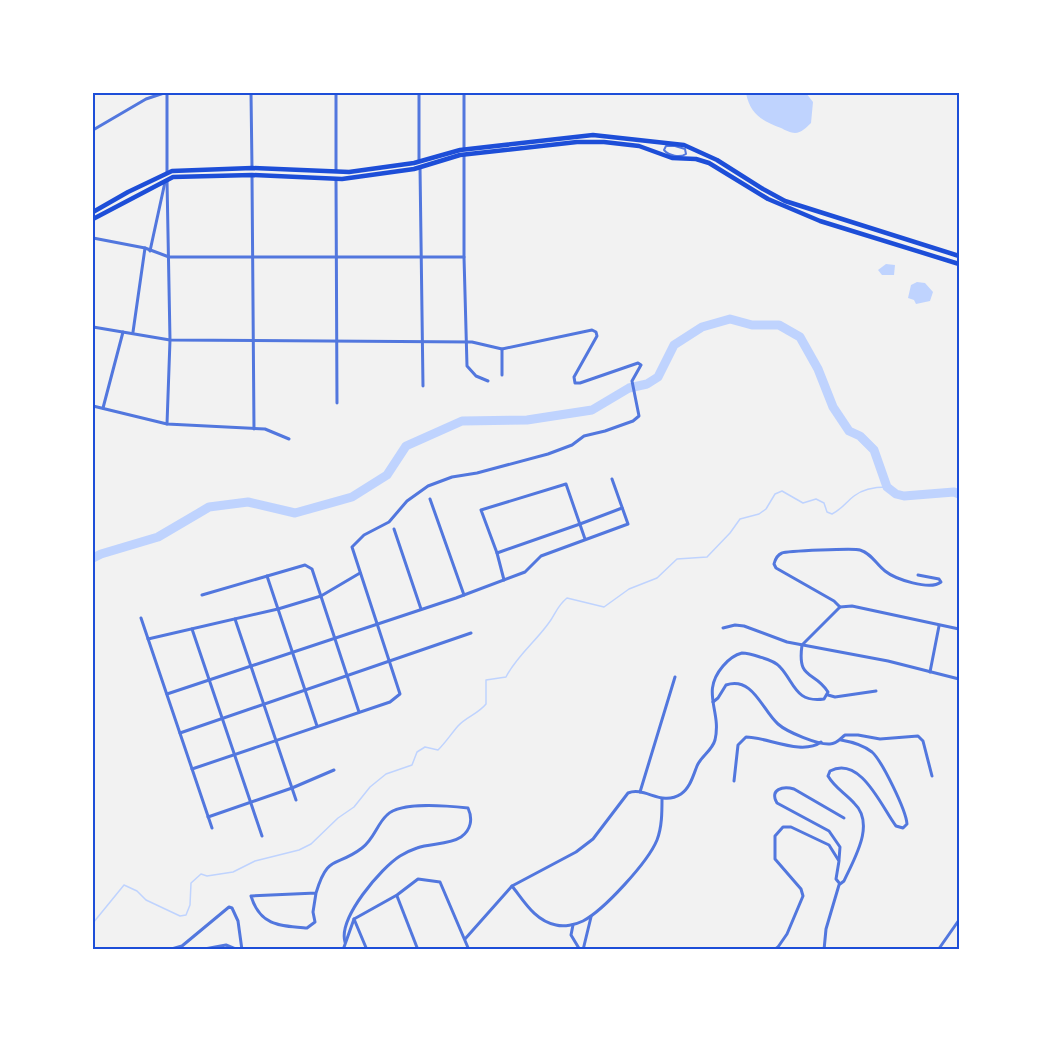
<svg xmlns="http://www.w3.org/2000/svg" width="1052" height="1043" font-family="'PT Sans',sans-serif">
  <rect width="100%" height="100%" fill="#f2f2f2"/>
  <g fill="#bfd3fe">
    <path d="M746,93H806L813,102L811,123C807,127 801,133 795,133C791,133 785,130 781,128C762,121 750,114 746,93Z"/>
    <path d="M886,264L895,265L894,275H882L878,270Z"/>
    <path d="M917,282L925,283L933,292L930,301L916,304L914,300L908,298L911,285Z"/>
  </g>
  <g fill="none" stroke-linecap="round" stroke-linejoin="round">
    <path stroke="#bfd3fe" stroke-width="1.5" d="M93,923L124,885L137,891L146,900L180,916L186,915L190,905L191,883L201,874L207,876L233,872L255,861L299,850L311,844L338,818L354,807L370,787L386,774L412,765L417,752L425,747L438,750C446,742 451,734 458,726C466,717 478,714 486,704V680L506,677C516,657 535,642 548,624C556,614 556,607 567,598L604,607L629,589L657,578L677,559L707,557L730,533L740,519L759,514L766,509L775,494L782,491L803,503L816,499L824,503L827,512L832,514C842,509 846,502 854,496C864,488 876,487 887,487"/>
    <path stroke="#bfd3fe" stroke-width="9" d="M93,558L101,554L158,537L209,507L248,502L295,513L352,497L387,475L406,446L462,421L527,420L592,410L629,388L647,384L658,377L674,345L702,327L730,319L752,325H779L800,337L818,369L833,407L849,431L860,436L874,450L887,487L896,494L904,496L954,492L959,494"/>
    <path stroke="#5277de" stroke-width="2" d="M666,146H675L685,149L686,154C680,158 669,156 664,150Z"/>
    <g stroke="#5277de" stroke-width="3">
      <path d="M167,93V172"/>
      <path d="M251,93L252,168"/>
      <path d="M336,93V171"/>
      <path d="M93,130L146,99L164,93"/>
      <path d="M464,149V93"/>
      <path d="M464,155V257L467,366L476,376L488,381"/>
      <path d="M419,161V93"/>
      <path d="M420,167L423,386"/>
      <path d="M252,176L254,429"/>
      <path d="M336,179L337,403"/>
      <path d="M167,180L170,340L167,424"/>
      <path d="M93,238L145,248L169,257H464"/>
      <path d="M150,251L165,182"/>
      <path d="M93,327L170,340L472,342L502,349L592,330L596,332L597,336L574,377L575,383H580L638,363L641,365L632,381L639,416L633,421L605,431L584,436L572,445L548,454L477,473L452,477L428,486L407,501L389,522L364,535L352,547L400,694L390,702L192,769"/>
      <path d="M133,332L145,248"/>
      <path d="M502,375V349"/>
      <path d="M93,406L167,424L265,429L289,439"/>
      <path d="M103,408L123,332"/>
      <path d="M430,499L464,595"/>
      <path d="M394,529L421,609"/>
      <path d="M497,553L580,524L622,508"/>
      <path d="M267,576L317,726"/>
      <path d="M504,580L497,553L481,510L566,484L585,539"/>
      <path d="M202,595L305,565L312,569L359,712"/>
      <path d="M840,607L834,601L776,568L774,564C775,560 777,555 782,553C786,551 855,548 860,550C871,553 876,564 885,571C895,579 930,591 941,582L939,579L918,575"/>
      <path d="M141,618L212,828"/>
      <path d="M235,619L296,800"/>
      <path d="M723,628L735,625L744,626L787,642L888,661L959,679"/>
      <path d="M192,629L262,836"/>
      <path d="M148,639L278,609L321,596L360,573"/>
      <path d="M930,672L939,626"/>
      <path d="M167,694L456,598L525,572L541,556L628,524L612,479"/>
      <path d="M828,695L835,697L876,691"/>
      <path d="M713,702L718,698L726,685C753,676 762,710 778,724C787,732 818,745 830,744C837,744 841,738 845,735H858L880,739L918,736L923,741L932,776"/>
      <path d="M180,733L471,633"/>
      <path d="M734,781L738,745L746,737C767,737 802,756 821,742"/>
      <path d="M640,792L675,677"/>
      <path d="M208,817L292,788L334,770"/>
      <path d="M839,860L840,847L829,831L777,803C769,789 783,786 794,789L844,818"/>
      <path d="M512,886C524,901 535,921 556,925C564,927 575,925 583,921C604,910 648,862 657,840C662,827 662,812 662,799"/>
      <path d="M316,893L313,912L315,922L307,928C280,926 260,926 251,896L316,893C328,853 336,868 362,848C374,839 377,824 387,815C401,801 449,806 468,808C473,819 471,830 461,837C449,845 430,843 417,848C411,850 405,853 400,856C381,868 338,918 345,942"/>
      <path d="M397,896L418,950"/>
      <path d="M354,919L367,950"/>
      <path d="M573,925L571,935L580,950"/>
      <path d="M465,939L512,886L576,852L593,839L628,793C645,786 661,807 681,794C690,788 693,776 697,766C701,756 712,751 715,740C722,710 700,693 723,666C728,660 734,655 742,653C748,653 754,655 760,657C767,659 775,661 780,667C795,683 795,703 824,699L828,692C814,670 797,681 802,645L840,607L852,606L959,629"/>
      <path d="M168,950L182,946L229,907L232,908L238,921L242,950"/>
      <path d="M199,950L226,945L238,950"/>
      <path d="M343,950L354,919L397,895L418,879L440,882L469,950"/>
      <path d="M583,950L591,917"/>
      <path d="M774,950L778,947L787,934L803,896L801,889L775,859V836L783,827H791L829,845L839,861L836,879L840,884L844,881C854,859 876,824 854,803C845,793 835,788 828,776L830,771C861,755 882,808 896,826L903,828L907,824C906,810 882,761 872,752C863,745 853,742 841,740"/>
      <path d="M824,950L826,929L839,885"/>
      <path d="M938,950L959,920"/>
    </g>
    <g stroke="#1d4ed8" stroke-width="4.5">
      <path d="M93,212L128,192L172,171L252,168L349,172L414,163L460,150L593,135L684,145L717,160L763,189L785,201L959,256"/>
      <path d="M93,219L173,177L252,175L342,179L414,169L460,155L577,142H604L639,146L672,158L696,159L709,163L768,199L820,221L959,264"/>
    </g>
  </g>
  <rect width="1052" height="1043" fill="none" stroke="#ffffff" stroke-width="189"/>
  <rect x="94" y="94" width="864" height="854" fill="none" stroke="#1d4ed8" stroke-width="2"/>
</svg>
